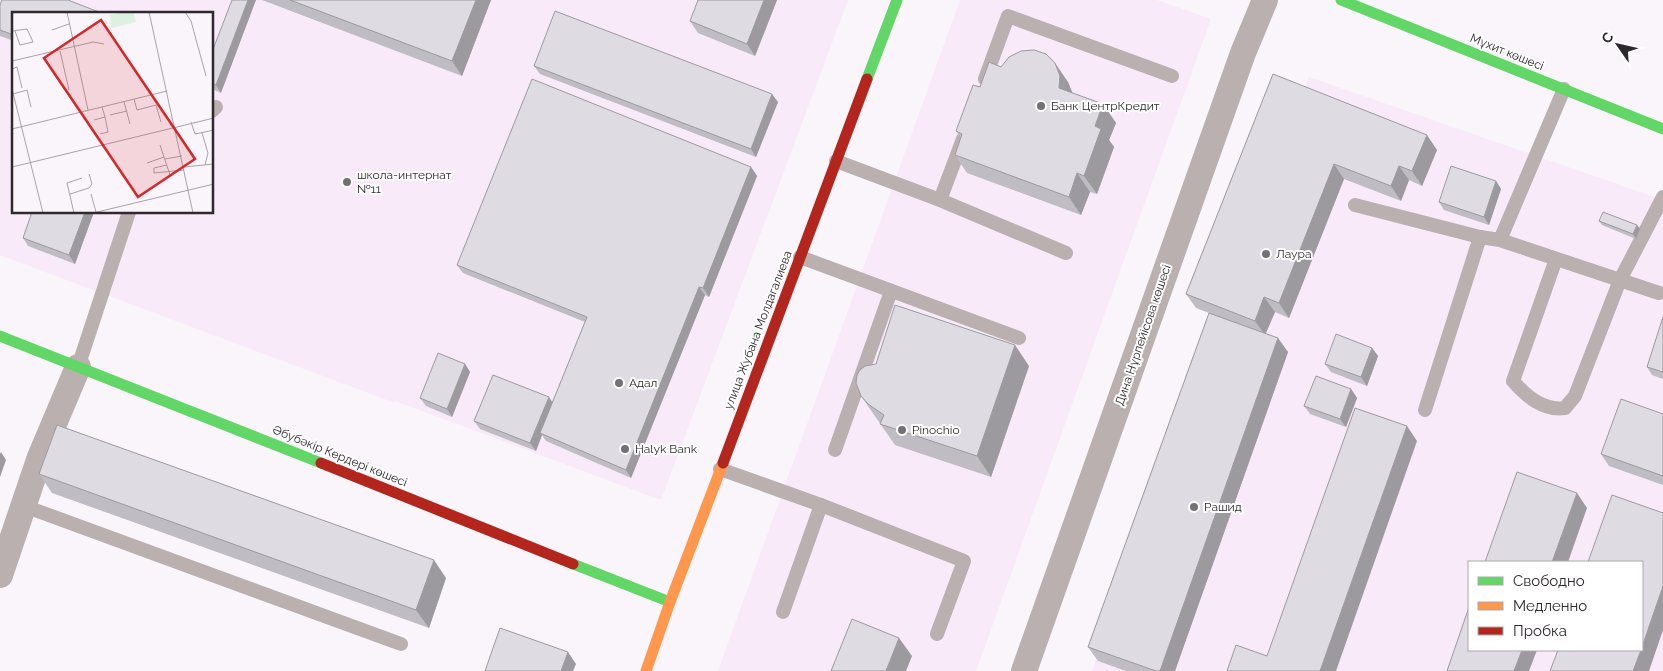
<svg xmlns="http://www.w3.org/2000/svg" width="1663" height="671" font-family="Raleway,sans-serif">
  <rect width="100%" height="100%" fill="#faf4fb"/>
  <g fill="#f8eaf9" fill-rule="evenodd">
    <path d="M0,0H848L661,500L395,401V403L0,255ZM14,14H212V212H14Z"/>
    <path d="M960,0H1157L1211,19L976,671H718Z"/>
    <path d="M1309,77L1663,200V671H1092ZM1469,562H1642V650H1469Z"/>
  </g>
  <g fill="none" stroke-linecap="round" stroke-linejoin="round">
    <g stroke="#bab0af" stroke-width="14">
      <path d="M985,79L1008,16L1172,76"/>
      <path d="M212,111L216,107"/>
      <path d="M836,161L940,200L963,139"/>
      <path d="M940,200L1066,253"/>
      <path d="M1355,205L1480,237L1500,240L1659,293"/>
      <path d="M1500,240L1564,89"/>
      <path d="M800,257L1019,338"/>
      <path d="M1556,259L1513,381C1526,396 1543,411 1565,408L1575,396L1620,280L1663,197"/>
      <path d="M78,367L129,212"/>
      <path d="M1425,410L1480,237"/>
      <path d="M835,450L891,291"/>
      <path d="M720,469L821,505L783,612"/>
      <path d="M821,505L964,561L937,634"/>
      <path d="M24,506L401,644"/>
    </g>
    <g stroke="#bab0af" stroke-width="26">
      <path d="M0,575L40,457L78,367"/>
      <path d="M1024,671L1243,53L1265,0"/>
    </g>
    <g stroke="#63d668" stroke-width="11">
      <path d="M1341,0L1663,129"/>
      <path d="M867,79L897,0"/>
      <path d="M0,336L321,463"/>
      <path d="M573,564L670,602"/>
    </g>
    <path stroke="#ff974d" stroke-width="11" d="M646,671L670,602L723,463"/>
    <g stroke="#b3261e" stroke-width="11">
      <path d="M321,463L573,564"/>
      <path d="M723,463L867,79"/>
    </g>
  </g>
  <g fill="#c0bcc3">
    <path d="M262,0H491L462,76Z"/>
    <path d="M777,0L755,56L698,33L690,21Z"/>
    <path d="M0,5L14,14V41L0,36Z"/>
    <path d="M212,52L221,93L212,89Z"/>
    <path d="M534,66L778,102L756,157L540,74Z"/>
    <path d="M1001,67L1068,82L1072,93L1103,104L1116,123L1109,140L1114,147L1097,194L1090,192L1081,215L967,173L955,155L961,138L956,131L980,87Z"/>
    <path d="M1273,74L1437,150L1422,186L1409,180L1401,201L1344,179L1289,318L1275,312L1266,333L1288,352L1175,671H1126L1098,661L1088,647L1209,313L1196,308L1186,294Z"/>
    <path d="M751,167L757,176L709,297L705,295L631,478L546,441L542,435L536,451L480,429L474,421L552,403L585,322L463,273L457,265Z"/>
    <path d="M1496,181L1501,189L1489,225L1444,210L1439,202Z"/>
    <path d="M32,212H94L75,264L28,246L23,238Z"/>
    <path d="M1599,221L1637,225L1640,229L1636,239L1602,225Z"/>
    <path d="M1663,317V379L1652,375L1647,367Z"/>
    <path d="M1372,348L1378,356L1367,386L1331,372L1325,364Z"/>
    <path d="M465,364L470,372L452,417L426,406L420,398Z"/>
    <path d="M1029,366L991,477L895,445L861,396Z"/>
    <path d="M1351,389L1357,398L1346,427L1310,414L1304,406Z"/>
    <path d="M1663,414V485L1609,466L1601,454Z"/>
    <path d="M39,474L446,578L429,628L52,493Z"/>
  </g>
  <g fill="#9c999f">
    <path d="M248,0H256L221,93L216,85Z"/>
    <path d="M476,0H491L462,76L452,61Z"/>
    <path d="M764,0H777L755,56L747,44Z"/>
    <path d="M1055,63L1068,82L1073,94L1059,88Z"/>
    <path d="M772,94L778,102L756,157L751,149Z"/>
    <path d="M1103,104L1116,123L1109,140L1114,147L1097,194L1084,176L1095,126Z"/>
    <path d="M1427,135L1437,150L1422,186L1412,171Z"/>
    <path d="M1334,164L1344,179L1289,318L1279,303Z"/>
    <path d="M1399,166L1409,180L1401,201L1391,186Z"/>
    <path d="M751,167L757,176L709,297L703,288Z"/>
    <path d="M1077,173L1090,192L1081,215L1069,197Z"/>
    <path d="M1496,181L1501,189L1489,225L1484,217Z"/>
    <path d="M85,212H94L75,264L69,255Z"/>
    <path d="M1637,225L1640,229L1636,239L1633,234Z"/>
    <path d="M699,287L705,295L631,478L626,470Z"/>
    <path d="M1264,297L1275,312L1265,335L1255,321Z"/>
    <path d="M1278,338L1288,352L1175,671H1160Z"/>
    <path d="M1015,345L1029,366L991,477L977,456Z"/>
    <path d="M1372,348L1378,356L1367,386L1361,377Z"/>
    <path d="M465,364L470,372L452,417L447,409Z"/>
    <path d="M1351,389L1357,398L1346,427L1340,419Z"/>
    <path d="M549,397L554,405L540,433L542,435L536,451L530,443Z"/>
    <path d="M1407,426L1417,441L1336,671H1320Z"/>
    <path d="M1,452L6,460L0,477V454Z"/>
    <path d="M1577,493L1587,508L1568,562H1552Z"/>
    <path d="M434,560L446,578L429,628L416,610Z"/>
    <path d="M1663,586V630L1649,671H1633L1641,650H1642V647Z"/>
    <path d="M899,638L912,656L906,671H886Z"/>
    <path d="M1522,650H1537L1529,671H1514Z"/>
    <path d="M568,652L576,664L573,671H561Z"/>
  </g>
  <g fill="#dfdbe3" stroke="#9c999f">
    <path d="M2,0H68L104,14H14V35L0,30V5Z"/>
    <path d="M232,0H248L216,85L212,83V52Z"/>
    <path d="M290,0H476L452,61Z"/>
    <path d="M698,0H764L747,44L690,21Z"/>
    <path d="M555,11L772,94L751,149L534,66Z"/>
    <path d="M1034,50L1046,54L1055,63L1060,76L1059,88L1103,104L1095,126L1101,129L1084,176L1077,173L1069,197L955,155L962,134L956,131L973,85L980,87L989,62L1001,67L1009,57L1021,51Z"/>
    <path d="M1273,74L1427,135L1412,171L1399,166L1391,186L1334,164L1279,303L1264,297L1255,321L1186,294Z"/>
    <path d="M532,79L751,167L703,288L699,287L626,470L540,433L587,317L457,265Z"/>
    <path d="M1451,166L1496,181L1484,217L1439,202Z"/>
    <path d="M32,212H85L69,255L23,238Z"/>
    <path d="M1603,212L1637,225L1633,234L1599,221Z"/>
    <path d="M895,305L1015,345L977,456L880,424L884,415L868,404L861,396L856,383L857,375L860,370L865,366L876,364Z"/>
    <path d="M1209,313L1278,338L1160,671H1156L1088,647Z"/>
    <path d="M1663,317V372L1647,367Z"/>
    <path d="M1336,334L1372,348L1361,377L1325,364Z"/>
    <path d="M438,353L465,364L447,409L420,398Z"/>
    <path d="M493,375L549,397L530,443L474,421Z"/>
    <path d="M1316,376L1351,389L1340,419L1304,406Z"/>
    <path d="M1621,399L1663,414V476L1601,454Z"/>
    <path d="M1355,408L1407,426L1320,671H1227L1236,645L1267,656Z"/>
    <path d="M57,425L434,560L416,610L39,474Z"/>
    <path d="M1517,472L1577,493L1552,562H1485Z"/>
    <path d="M1612,495L1663,513V586L1642,647V562H1588Z"/>
    <path d="M1469,607V650H1522L1514,671H1447Z"/>
    <path d="M852,619L899,638L886,671H831Z"/>
    <path d="M500,628L568,652L561,671H485Z"/>
    <path d="M1558,650H1641L1633,671H1550Z"/>
  </g>
  <g fill="#757076" stroke="#fff" stroke-width="2">
    <circle cx="1041" cy="106" r="5"/>
    <circle cx="347" cy="182" r="5"/>
    <circle cx="1266" cy="254" r="5"/>
    <circle cx="619" cy="383" r="5"/>
    <circle cx="902" cy="430" r="5"/>
    <circle cx="625" cy="449" r="5"/>
    <circle cx="1194" cy="507" r="5"/>
  </g>
  <g text-anchor="middle" dominant-baseline="central" stroke-width="4" stroke-linejoin="round" paint-order="stroke">
    <g font-size="12" fill="#2e292f" stroke="#fff">
      <text transform="translate(1507 52) rotate(22)">Мұхит көшесі</text>
      <text transform="translate(758 330) rotate(-69)">улица Жубана Молдагалиева</text>
      <text transform="translate(1143 335) rotate(-71)">Дина Нұрпейісова көшесі</text>
      <text transform="translate(340 456) rotate(22)">Әбубәкір Кердері көшесі</text>
    </g>
    <g font-size="12" fill="#2e292f" stroke="#fff" text-anchor="start">
      <text x="1051" y="106">Банк ЦентрКредит</text>
      <text x="357" y="175">школа-интернат<tspan x="357" dy="14">№11</tspan></text>
      <text x="1276" y="254">Лаура</text>
      <text x="629" y="383">Адал</text>
      <text x="912" y="430">Pinochio</text>
      <text x="635" y="449">Halyk Bank</text>
      <text x="1204" y="507">Рашид</text>
    </g>
  </g>
  <g transform="translate(12 12)">
    <rect width="201" height="201" fill="#faf4fb"/>
    <path d="M111,0H121L124,10L100,16L97,3Z" fill="#def1e0"/>
    <path fill="none" stroke="#a8a3a9" stroke-width="1" d="M55,0L76,98M137,0L181,201M173,0L179,9L194,64M40,18L57,12M0,19L15,17L21,30L8,33L3,19M48,39L57,78M0,49L81,30L92,32M0,57L5,55L10,76M0,77L31,201M1,82L15,78L19,95M122,87L125,98L144,93L149,110M112,90L118,112M98,103L115,99M82,108L93,105L90,95M179,110L183,122L202,118M0,117L155,79M190,121L196,141L193,153M88,122L96,120L93,105M148,133L158,163M153,147L170,144M135,151L152,145M155,153L142,156V161L172,158M0,155L202,106M172,155L202,152M58,182L77,176L80,172L77,162M79,182L84,200M62,201L55,171L70,166M81,201L202,172"/>
    <path fill="#d62828" fill-opacity="0.15" stroke="#d62828" stroke-width="2.5" d="M89,8L183,147L126,185L32,46Z"/>
    <rect width="201" height="201" fill="none" stroke="#2e292f" stroke-width="2.5"/>
  </g>
  <rect x="1468" y="561" width="175" height="90" fill="#ffffff" stroke="#aba9ac"/>
  <rect x="1478" y="577" width="25" height="8" fill="#63d668" stroke="#aba9ac"/>
  <text x="1513" y="586" font-size="15" fill="#2e292f">Свободно</text>
  <rect x="1478" y="602" width="25" height="8" fill="#ff974d" stroke="#aba9ac"/>
  <text x="1513" y="611" font-size="15" fill="#2e292f">Медленно</text>
  <rect x="1478" y="627" width="25" height="8" fill="#b3261e" stroke="#aba9ac"/>
  <text x="1513" y="636" font-size="15" fill="#2e292f">Пробка</text>
  <g transform="translate(1618 45) rotate(304)" stroke="#ffffff" stroke-width="4" paint-order="stroke">
  <path d="M0-4L9 19L0 12L-9 19Z" fill="#2e292f"/>
  <text y="-8" font-size="14" font-weight="bold" text-anchor="middle" fill="#2e292f">С</text>
  </g>
</svg>
